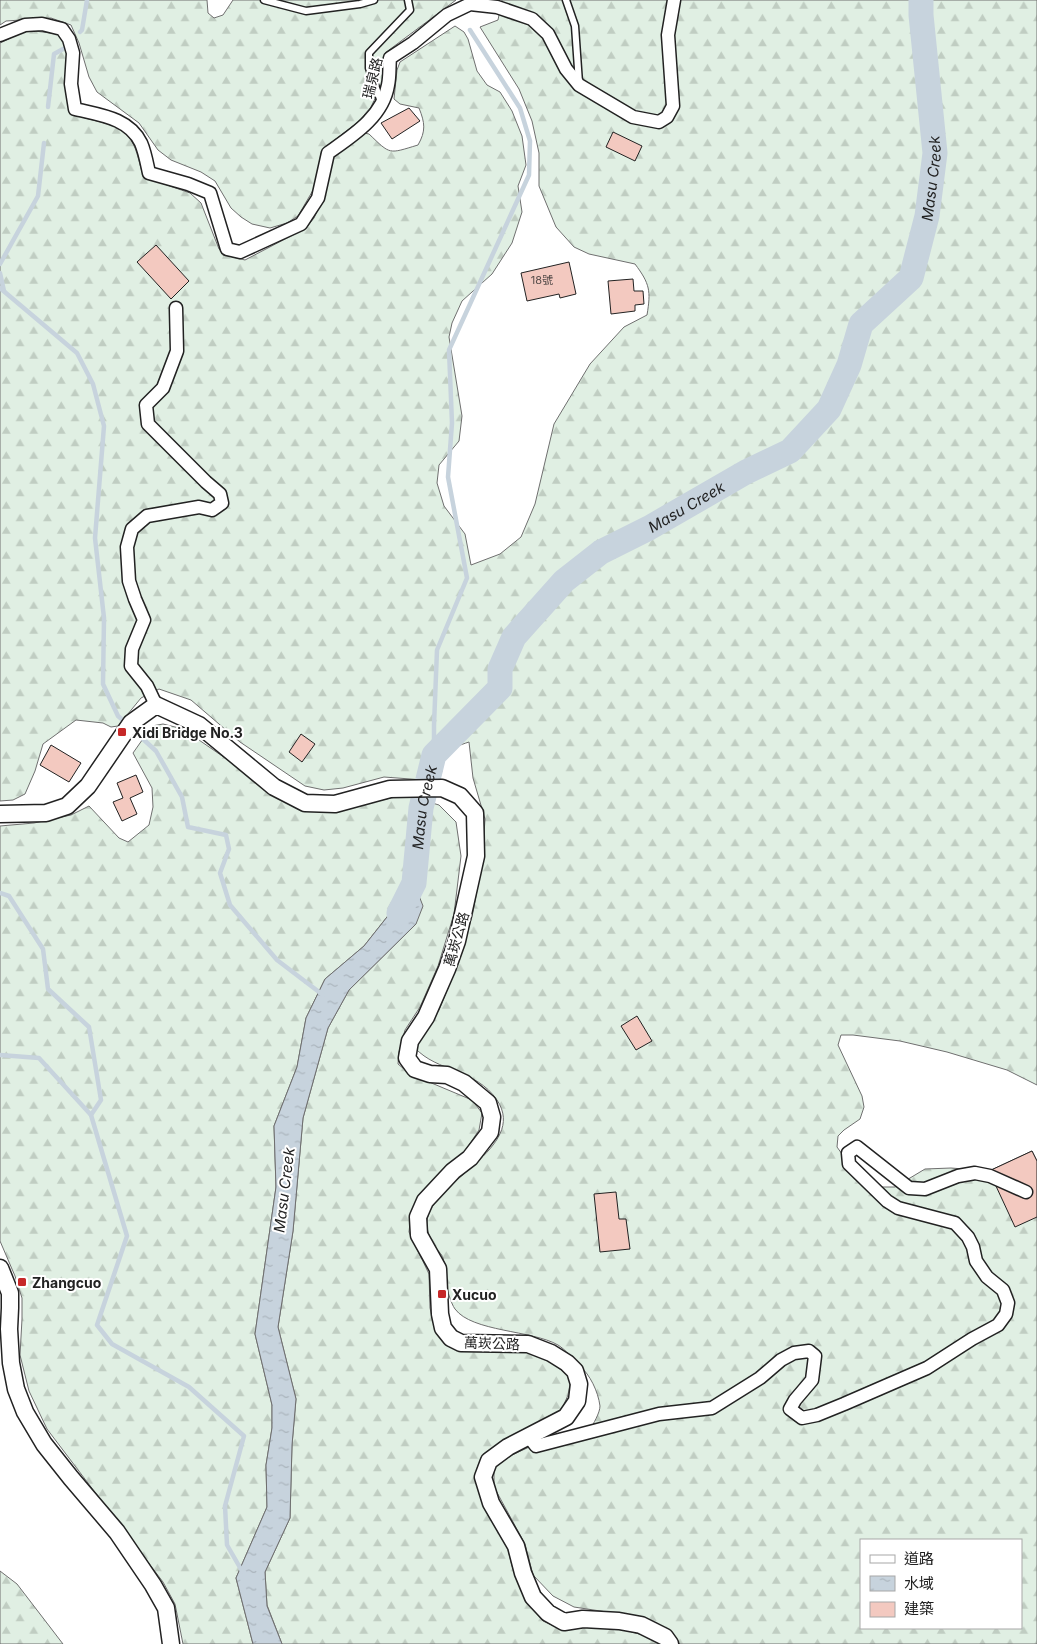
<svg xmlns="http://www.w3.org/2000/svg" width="1037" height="1644" font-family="Inter,'Noto Sans TC',sans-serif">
  <defs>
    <pattern id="forest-firs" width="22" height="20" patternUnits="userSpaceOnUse" patternTransform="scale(1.25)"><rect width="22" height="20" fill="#e0efe3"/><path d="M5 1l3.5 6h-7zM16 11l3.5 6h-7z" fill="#c0cdc2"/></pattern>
    <pattern id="water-ripples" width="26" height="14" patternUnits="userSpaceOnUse" patternTransform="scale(1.25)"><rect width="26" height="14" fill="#c7d3dd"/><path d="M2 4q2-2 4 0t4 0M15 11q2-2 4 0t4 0" fill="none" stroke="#abb5bd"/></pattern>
  </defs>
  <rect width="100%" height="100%" fill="#fff"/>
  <g fill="url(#forest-firs)" stroke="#6f6f6f" fill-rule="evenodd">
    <path d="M0,0H207L208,13L214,18L223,15L233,0H456L385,53L383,63V81L371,107L358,122L328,145L321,153L316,185L298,216L287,223L270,228L252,224L241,217L231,208L215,181L201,172L171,160L158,150L139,123L97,92L89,77L79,43L71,25L51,18L6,21L0,25Z"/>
    <path d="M502,0H1037V1085L1007,1070L947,1052L900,1041L853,1035H841L838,1045L862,1096L864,1107L860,1119L844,1130L838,1136L837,1147L852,1168L881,1187H895L925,1169L951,1168L989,1171L1032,1151L1037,1161V1644H680L671,1634L657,1623L633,1616L574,1607L553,1596L533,1575L525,1544L494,1487V1469L501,1460L551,1437L590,1430C593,1424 600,1413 600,1406C598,1391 590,1375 580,1366C573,1359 566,1350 558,1345C532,1330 472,1332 455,1309C451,1304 445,1284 445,1277C444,1271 445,1264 443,1258C442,1254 437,1250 434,1246C430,1239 426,1229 427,1221C431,1181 529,1148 497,1100C476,1069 437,1072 415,1048L420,1036L439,1010L456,968L472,917L482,863L485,819L473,778L469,742C460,745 450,748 445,757C441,765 444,774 437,781L384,777L343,788L324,790L305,786L240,742L191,700L159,689L141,698L118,726L111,727L103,723L76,720L43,744L35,771L25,794L13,800L0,801V43L27,30L58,34L62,38L68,51L72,113C91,123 118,120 131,140C138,151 139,165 144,177L190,193L201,203L219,249L225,255L245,260L306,228L314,218L322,201L333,155L364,133L369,134C391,155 388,154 418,145C426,131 425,123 419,108L400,104L394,99L397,70L400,62L455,26L464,32L468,39L477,71L487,85L500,92L512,111L522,136L526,165L518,186L522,212L512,243L492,274L462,301L452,323L449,337L462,416L459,441L439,465L437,483L444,506L465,534L471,565L500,554L521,537L535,504L554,424L590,364L624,327L647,315C651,291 650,284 635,264L589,254L574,247L556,227L539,186V153L532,121L519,89L480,27L498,20ZM861,1540H1021V1628H861Z"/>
    <path d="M163,724L183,729L273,791L304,808L372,802L405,795L439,805L456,822L461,856L454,914L438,966L420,1007L405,1030L399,1052L398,1064L410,1074L472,1100L482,1113L479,1130L463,1154L421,1193L411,1213L409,1232L429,1274L430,1308L435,1330L449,1347C476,1349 510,1346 536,1354C549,1358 561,1370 571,1379L568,1395L562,1409L551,1418L501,1443L482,1456L477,1469V1483L489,1514L508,1549L512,1566L537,1614L543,1621L558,1628L609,1625L649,1637L659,1644H282L267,1605L265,1572L290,1518L292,1445L296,1399L278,1327L293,1231L303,1118L328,1028L349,990L416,924L398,903L364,946L325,979L306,1018L297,1067L274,1126L276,1187L255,1334L272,1405V1428L266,1465L267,1507L236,1578L253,1644H183L175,1604L163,1582L47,1429L29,1391L20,1355L22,1319V1298L15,1276L0,1241V826L34,823L71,815L89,806L119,838L128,842L149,825L153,807L152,788L133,753L152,726Z"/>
    <path d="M0,1571L17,1584L63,1644H0Z"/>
  </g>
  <path fill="url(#water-ripples)" stroke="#6f6f6f" d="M414,883L423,906L416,924L349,990L328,1028L303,1118L293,1231L278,1327L296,1399L292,1445L290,1518L265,1572L267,1606L282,1644H253L236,1578L267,1507L266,1465L272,1428V1405L255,1334L276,1187L274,1126L297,1067L306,1018L325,979L364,946Z"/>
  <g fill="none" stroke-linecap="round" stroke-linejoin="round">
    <g stroke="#c7d3dd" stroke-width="4.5">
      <path d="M80,32L82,30L87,0"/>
      <path d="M48,107L54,54L63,49"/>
      <path d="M0,264L38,196L44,143"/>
      <path d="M0,273L4,291"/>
      <path d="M0,288L77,353L93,384L104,426L95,538L104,618L103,684L118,716L126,723"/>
      <path d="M131,728L156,751L182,797L188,827L226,835L229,849L220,873L230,905L277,960L323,995"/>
      <path d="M434,755V725L437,650L467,578L448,477L452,423L449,350L529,175L530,141L520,108L470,30"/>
      <path d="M0,893L9,896L43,949L48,989L89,1027L101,1100L91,1115L127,1236L97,1325L112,1344L189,1387L244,1436L225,1506L227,1545L242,1571"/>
      <path d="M0,1055L39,1058L91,1115"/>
    </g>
    <path stroke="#c7d3dd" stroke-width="25" id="s1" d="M399,913L414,883L421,808L434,755L500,688V669L514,637L564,581L601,552L649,528L746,472L790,451L829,409L849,365L861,324L911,278L927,216L935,153L921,15V0"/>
  </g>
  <g fill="#f3c9c0" stroke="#222">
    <path d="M409,108L420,121L392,139L381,123Z"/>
    <path d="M613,132L642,146L635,161L606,147Z"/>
    <path d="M156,245L189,281L171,299L137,262Z"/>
    <path d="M569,262L576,294L560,298L559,294L527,301L521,273Z"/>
    <path d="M633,279L634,291H643L644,304L635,305V311L611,314L608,281Z"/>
    <path d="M301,734L315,744L302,762L289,752Z"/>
    <path d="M51,745L81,763L69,782L40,765Z"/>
    <path d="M136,775L143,792L130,798L137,814L122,821L113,802L123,798L117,783Z"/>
    <path d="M637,1016L652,1041L636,1050L621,1026Z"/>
    <path d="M1032,1151L1037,1161V1217L1015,1227L989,1171Z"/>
    <path d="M616,1192L619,1219H626L630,1249L600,1252L594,1194Z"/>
  </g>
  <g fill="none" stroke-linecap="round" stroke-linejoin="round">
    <defs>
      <g id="service">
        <path d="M264,0L306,11L360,4L374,0"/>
        <path d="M566,0L575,26L579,83"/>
        <path d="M381,102L369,68V53L410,10L408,0"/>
      </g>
      <g id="minor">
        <path d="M0,35L25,25L42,24L62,29L69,39L73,53L71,84L75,109C100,115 129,118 141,143C145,152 147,164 149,173L188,184L210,193L227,249L240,252L301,224L318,198L328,153C352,136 383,117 388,85C390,76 389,67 390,58L413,43L447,15L470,4L497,7L532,19L548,34L566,69L579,85L633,117L659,122L667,117L673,106L668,35L674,0"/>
        <path d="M156,705L147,686L131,666L132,649L144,620L135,599L129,581L127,547L132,529L147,516L199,507L212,510L222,503L220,494L206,482L148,424L146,405L163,388L177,351L176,308"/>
        <path d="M529,1437L536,1446L659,1414L712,1408L760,1378L781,1360L794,1353L809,1351L815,1356L812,1380L795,1400L790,1409L802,1418L817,1415L844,1404L927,1368L972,1339L998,1325L1006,1314L1008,1303L1003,1290L987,1277L976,1261L973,1247L968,1237L955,1223L898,1208L887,1201L849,1164L848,1153L857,1147L909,1188L925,1189L958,1176L975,1173L990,1176L1026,1192"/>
      </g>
      <g id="tertiary">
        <path d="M0,814L46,813L67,806L88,786L131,723L156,705L199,725L274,787L305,803L335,804L390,789L442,788L460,796L475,813L476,856L457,941L447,969L426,1017L410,1041L407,1058L415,1069L430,1074L447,1075L464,1083L488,1103L492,1117L490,1132L470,1158L453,1171L425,1201L418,1217L419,1235L438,1269L440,1314L443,1328L451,1338L461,1343L528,1344L551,1353L567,1363L575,1371L579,1384L577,1401L566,1417L508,1447L489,1461L483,1477L491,1503L516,1546L523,1573L533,1597L548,1613L564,1622L583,1619L619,1621L641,1625L665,1637L670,1644"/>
        <path d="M0,1268L10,1293V1308L9,1329L11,1363L16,1389L25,1412L44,1444L71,1478L117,1532L153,1585L166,1608L171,1644"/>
      </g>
    </defs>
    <use href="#service" stroke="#222" stroke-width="9"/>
    <use href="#minor" stroke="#222" stroke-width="15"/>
    <use href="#tertiary" stroke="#222" stroke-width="19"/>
    <use href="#service" stroke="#fff" stroke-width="6"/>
    <use href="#minor" stroke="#fff" stroke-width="12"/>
    <use href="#tertiary" stroke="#fff" stroke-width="16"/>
  </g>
  <g fill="#c62828" stroke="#fff" stroke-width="2">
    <rect x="117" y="727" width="10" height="10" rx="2.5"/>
    <rect x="17" y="1277" width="10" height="10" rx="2.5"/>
    <rect x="437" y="1289" width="10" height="10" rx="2.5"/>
  </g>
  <g text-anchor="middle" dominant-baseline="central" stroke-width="4" stroke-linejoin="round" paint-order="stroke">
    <g font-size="11" fill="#564c4a">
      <text x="542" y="280">18號</text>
    </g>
    <g font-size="14" fill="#222" stroke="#fff">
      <text transform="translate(372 78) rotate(-76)">瑞泉路</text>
      <text transform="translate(456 939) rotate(-74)">萬崁公路</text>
      <text transform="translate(492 1343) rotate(2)">萬崁公路</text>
    </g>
    <g font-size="14" font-weight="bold" fill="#222" stroke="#fff" text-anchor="start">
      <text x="132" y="732">Xidi Bridge No.3</text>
      <text x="32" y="1282">Zhangcuo</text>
      <text x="452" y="1294">Xucuo</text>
    </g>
    <g font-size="15" font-style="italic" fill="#222" stroke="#fff">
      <text stroke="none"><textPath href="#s1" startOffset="966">Masu Creek</textPath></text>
      <text stroke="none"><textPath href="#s1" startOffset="530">Masu Creek</textPath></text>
      <text stroke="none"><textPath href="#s1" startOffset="110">Masu Creek</textPath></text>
      <text transform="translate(284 1190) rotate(-83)">Masu Creek</text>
    </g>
  </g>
  <rect x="860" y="1539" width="162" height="90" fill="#ffffff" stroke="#a7a7a7"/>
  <rect x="870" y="1555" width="25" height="8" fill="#ffffff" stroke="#a7a7a7"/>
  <text x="904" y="1564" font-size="15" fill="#222222">道路</text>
  <rect x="870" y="1576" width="25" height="15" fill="url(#water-ripples)" stroke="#a7a7a7"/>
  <text x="904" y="1589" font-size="15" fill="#222222">水域</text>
  <rect x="870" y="1602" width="25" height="15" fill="#f3c9c0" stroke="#a7a7a7"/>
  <text x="904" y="1614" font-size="15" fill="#222222">建築</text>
</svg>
